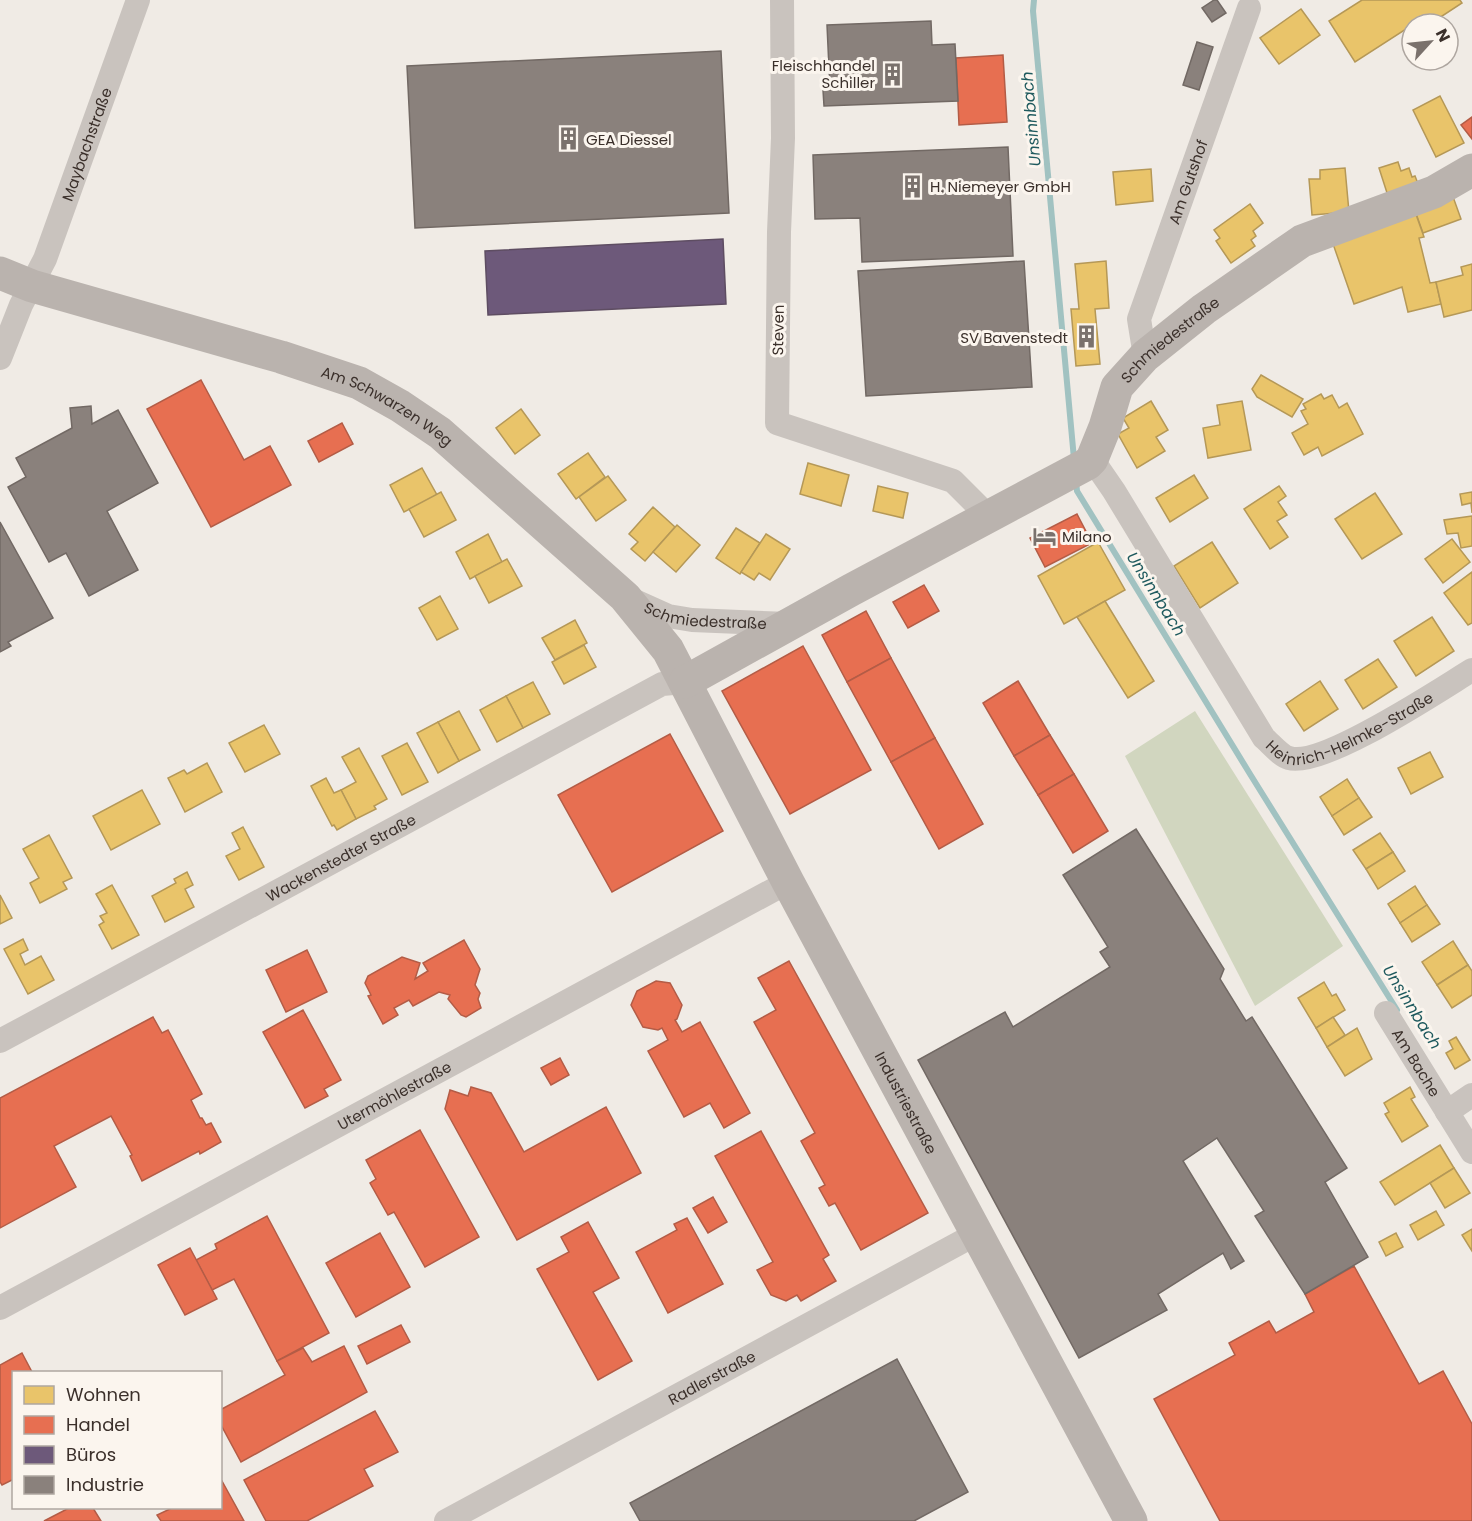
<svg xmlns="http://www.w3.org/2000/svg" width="1472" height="1521" font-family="Poppins,sans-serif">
  <rect width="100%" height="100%" fill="#f0ebe5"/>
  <path fill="#d1d6bf" d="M1195,711L1343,946L1255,1006L1125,756Z"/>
  <g fill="#e9c46a" stroke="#b59857" stroke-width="1.5">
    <path d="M1362,0H1460L1462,3L1430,24H1427L1423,18L1355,62L1329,21Z"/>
    <path d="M1301,9L1320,35L1279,64L1260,38Z"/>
    <path d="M1440,96L1464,143L1436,157L1413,110Z"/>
    <path d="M1398,162L1401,171L1409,168L1412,177L1415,176L1420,189L1389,199L1379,168Z"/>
    <path d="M1345,168L1349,212L1312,215L1309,179H1320V170Z"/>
    <path d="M1151,169L1153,201L1116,205L1113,172Z"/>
    <path d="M1452,194L1461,219L1423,233L1414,208Z"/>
    <path d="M1250,204L1263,223L1253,231L1256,236L1251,240L1255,246L1231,263L1216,241L1220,238L1214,230Z"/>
    <path d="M1413,206L1424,237L1419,238L1430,283L1436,282L1441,304L1408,312L1402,287L1354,304L1332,241Z"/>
    <path d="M1106,261L1109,308L1095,309L1100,364L1076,366L1071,309H1079L1075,264Z"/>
    <path d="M1472,264V310L1444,317L1436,282L1463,275L1461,267Z"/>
    <path d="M1261,375L1303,399L1292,417L1257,397L1252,389Z"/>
    <path d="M1321,394L1324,399L1332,395L1339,408L1347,403L1363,434L1322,456L1318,447L1304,455L1292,433L1308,424L1301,411L1306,409L1303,404Z"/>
    <path d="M1151,401L1168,430L1156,437L1165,451L1137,468L1118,434L1129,428L1123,418Z"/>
    <path d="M1242,401L1251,450L1208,458L1203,428L1220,425L1217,405Z"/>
    <path d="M521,409L540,435L515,454L496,428Z"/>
    <path d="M588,453L605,477L576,499L558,474Z"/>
    <path d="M808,463L849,475L841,506L800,494Z"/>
    <path d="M422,468L437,495L404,512L390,485Z"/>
    <path d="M1194,475L1208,498L1170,522L1156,498Z"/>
    <path d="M608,476L626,500L596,521L579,497Z"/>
    <path d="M878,486L908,493L903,518L873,511Z"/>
    <path d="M1279,486L1286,496L1278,502L1287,515L1277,521L1288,537L1270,549L1244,509Z"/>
    <path d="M441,492L456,520L424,537L409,509Z"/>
    <path d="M1472,492V513L1471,503L1462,505L1460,494Z"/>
    <path d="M1375,493L1402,534L1362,559L1335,519Z"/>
    <path d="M653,507L675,527L645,561L631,549L638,542L629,534Z"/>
    <path d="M1472,516V546L1461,548L1458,533L1447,534L1444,520Z"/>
    <path d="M677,525L700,545L676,572L653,552Z"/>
    <path d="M736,528L760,543L740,574L716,558Z"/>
    <path d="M488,534L502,562L470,579L456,552Z"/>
    <path d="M766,534L790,549L770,580L759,573L754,580L741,572Z"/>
    <path d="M1452,539L1470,562L1443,583L1425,559Z"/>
    <path d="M1098,542L1125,590L1064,624L1038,576Z"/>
    <path d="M1212,542L1238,583L1200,608L1174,566Z"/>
    <path d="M507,559L522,586L489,603L475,576Z"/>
    <path d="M1472,572V623L1468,625L1444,593Z"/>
    <path d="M440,596L458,629L437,640L419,608Z"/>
    <path d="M1105,601L1154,681L1128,698L1077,617Z"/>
    <path d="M1432,617L1454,651L1416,676L1394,641Z"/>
    <path d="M575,620L587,643L555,660L542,638Z"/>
    <path d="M584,645L596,667L564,684L552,662Z"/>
    <path d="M1378,659L1397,687L1363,709L1345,680Z"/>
    <path d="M1320,681L1338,709L1304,731L1286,704Z"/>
    <path d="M533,682L550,714L523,728L506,696Z"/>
    <path d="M506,696L523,728L497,742L480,710Z"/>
    <path d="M459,711L480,750L459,761L438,722Z"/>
    <path d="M438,722L459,761L438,773L417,733Z"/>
    <path d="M264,725L280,754L245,772L229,743Z"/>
    <path d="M407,743L428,782L402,795L382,756Z"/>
    <path d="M359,748L387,799L374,806L376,809L356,819L341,790L356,782L342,757Z"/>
    <path d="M1430,752L1443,777L1411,794L1398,768Z"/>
    <path d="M207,763L222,792L185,812L168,778L184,770L187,774Z"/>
    <path d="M326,778L334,793L341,790L356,819L337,830L334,825L332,826L311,786Z"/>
    <path d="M1347,779L1359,798L1332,816L1320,797Z"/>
    <path d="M142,790L160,824L111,850L93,816Z"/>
    <path d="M1359,798L1372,817L1344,835L1332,816Z"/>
    <path d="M243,827L264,867L239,880L226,856L240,849L232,833Z"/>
    <path d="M1380,833L1393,852L1366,869L1353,850Z"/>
    <path d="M49,835L72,878L63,882L67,889L40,903L30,883L39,878L23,849Z"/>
    <path d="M1393,852L1405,871L1378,889L1366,869Z"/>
    <path d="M187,872L193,885L185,889L194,907L165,922L152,896L176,883L174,879Z"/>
    <path d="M112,885L139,935L112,949L99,925L104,922L100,916L107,913L96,894Z"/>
    <path d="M1415,886L1427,905L1400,923L1388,904Z"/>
    <path d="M0,895L12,918L0,924Z"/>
    <path d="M1427,905L1440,924L1412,942L1400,923Z"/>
    <path d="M23,939L28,950L20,954L25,965L41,956L54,980L28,994L4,949Z"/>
    <path d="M1453,941L1468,965L1437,985L1422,962Z"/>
    <path d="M1468,965L1472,971V995L1452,1008L1437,985Z"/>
    <path d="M1324,982L1332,996L1336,994L1345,1010L1316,1028L1298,998Z"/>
    <path d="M1333,1017L1345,1035L1327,1047L1316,1028Z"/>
    <path d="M1357,1028L1372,1059L1345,1076L1327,1047Z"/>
    <path d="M1456,1037L1470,1060L1455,1069L1446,1053L1453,1049L1449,1041Z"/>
    <path d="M1410,1087L1415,1097L1411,1099L1428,1126L1402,1142L1385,1114L1389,1112L1384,1103Z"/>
    <path d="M1440,1145L1454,1168L1395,1205L1380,1182Z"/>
    <path d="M1454,1168L1470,1193L1445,1208L1430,1183Z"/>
    <path d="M1436,1211L1444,1225L1418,1240L1410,1225Z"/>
    <path d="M1472,1229V1251L1462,1235Z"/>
    <path d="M1396,1233L1403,1247L1386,1256L1379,1242Z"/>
  </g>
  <g fill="#e76f51" stroke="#b35c46" stroke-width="1.5">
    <path d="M1003,55L1007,122L959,125L956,58Z"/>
    <path d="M1472,117V139L1461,125Z"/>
    <path d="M201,380L244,460L270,446L291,485L211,527L147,409Z"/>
    <path d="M342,423L353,444L319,462L308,441Z"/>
    <path d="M1077,514L1092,543L1045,567L1030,538Z"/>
    <path d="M924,585L939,611L908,628L893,602Z"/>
    <path d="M866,611L891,658L847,682L822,635Z"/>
    <path d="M803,646L871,770L790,814L722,691Z"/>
    <path d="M891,658L935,738L891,762L847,682Z"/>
    <path d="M1018,681L1050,735L1014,756L983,703Z"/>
    <path d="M670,734L723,831L612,892L558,795Z"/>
    <path d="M1050,735L1074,774L1038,795L1014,756Z"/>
    <path d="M935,738L983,824L939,849L891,762Z"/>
    <path d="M1074,774L1108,831L1073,853L1038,795Z"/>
    <path d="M464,940L480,969L475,985L480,993L478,999L481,1008L466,1017L461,1015L448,999L450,995L439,992L413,1006L409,1000L394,1008L398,1015L383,1024L368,996L371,995L365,983L368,976L402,957L420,963L415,979L428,971L423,963Z"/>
    <path d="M307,950L327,992L286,1012L266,970Z"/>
    <path d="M789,961L928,1213L861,1250L835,1203L829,1206L819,1188L825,1185L801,1141L815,1133L754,1022L776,1010L758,978Z"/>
    <path d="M656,981L670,983L682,1005L677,1019L675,1020L682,1032L700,1022L750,1113L724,1128L710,1103L684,1117L648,1051L668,1040L662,1028L658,1030L643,1027L631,1005L637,991Z"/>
    <path d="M303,1010L341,1080L324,1089L328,1096L305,1108L263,1032Z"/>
    <path d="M153,1017L162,1033L168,1030L202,1094L191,1100L200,1118H202L206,1125L211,1123L221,1142L200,1154L199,1151L142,1181L130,1156L132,1155L111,1116L54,1146L76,1187L0,1228V1098Z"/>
    <path d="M560,1058L569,1075L551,1085L541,1068Z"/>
    <path d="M471,1087L491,1093L524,1152L606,1107L641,1173L517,1240L445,1109L450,1090L468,1096Z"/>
    <path d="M420,1130L479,1237L425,1267L394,1212L388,1215L370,1183L376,1179L366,1160Z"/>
    <path d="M761,1131L829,1255L823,1259L836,1281L801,1301L797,1295L786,1301L771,1295L757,1270L773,1262L715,1156Z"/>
    <path d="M713,1197L727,1222L708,1233L693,1208Z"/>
    <path d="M267,1216L329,1333L277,1361L234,1279L212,1290L196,1260L217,1249L215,1244Z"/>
    <path d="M687,1218L723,1284L668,1313L636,1252L677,1230L674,1224Z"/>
    <path d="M588,1222L619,1278L593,1292L632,1361L598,1380L537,1269L569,1252L561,1237Z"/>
    <path d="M380,1233L410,1287L356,1317L326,1263Z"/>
    <path d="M190,1248L217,1299L185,1315L158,1265Z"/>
    <path d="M1354,1266L1419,1384L1443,1371L1472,1424V1521H1220L1154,1399L1235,1355L1229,1343L1269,1321L1276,1333L1314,1312L1305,1294Z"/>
    <path d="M401,1325L410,1342L367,1364L358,1346Z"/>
    <path d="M344,1346L367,1392L241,1462L220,1423V1410L285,1375L277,1361L303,1348L312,1362Z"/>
    <path d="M22,1353L32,1372H14V1479L2,1485L0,1482V1365Z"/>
    <path d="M375,1411L398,1452L364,1469L373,1486L307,1521H266L244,1480Z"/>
    <path d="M222,1481L244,1521H161L157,1515L172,1508H220V1482Z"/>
    <path d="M69,1508H93L101,1521H44Z"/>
  </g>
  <path fill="#6d597a" stroke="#5e4d62" stroke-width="1.5" d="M723,239L726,304L488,315L485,251Z"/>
  <g fill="#8a817c" stroke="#726964" stroke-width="1.5">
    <path d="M1214,0H1217L1226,13L1212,22L1202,8Z"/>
    <path d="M931,21L932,45L955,44L958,101L824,106L823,90H830L827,25Z"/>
    <path d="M1197,42L1213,47L1199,90L1183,85Z"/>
    <path d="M721,51L729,213L415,228L407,66Z"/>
    <path d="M1008,147L1013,256L862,262L860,218L815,219L813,155Z"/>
    <path d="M1024,261L1032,387L866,396L858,271Z"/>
    <path d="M91,406L92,424L118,410L158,483L107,511L138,570L89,596L66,553L49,562L8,487L26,477L16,458L72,428L70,408Z"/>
    <path d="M0,522L53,618L8,642L11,646L0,652Z"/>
    <path d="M1136,829L1224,969L1220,979L1246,1021L1252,1017L1347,1168L1325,1182L1368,1257L1305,1294L1255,1216L1264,1211L1217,1138L1183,1161L1244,1261L1231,1269L1223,1253L1158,1294L1167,1310L1079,1358L918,1060L1005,1012L1013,1027L1110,967L1100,952L1108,947L1063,875Z"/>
    <path d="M897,1359L968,1492L914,1521H640L630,1503Z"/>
  </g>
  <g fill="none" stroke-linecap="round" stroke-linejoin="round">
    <g stroke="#a1c2c1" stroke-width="6">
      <path d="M1034,0L1033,11L1074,459"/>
      <path d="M1076,481L1077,491L1250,774L1397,1010"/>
    </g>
    <g stroke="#c9c3be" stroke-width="24">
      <path d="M782,0L783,138L779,232L777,423L953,481L989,517"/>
      <path id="s1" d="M1145,356L1139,319L1249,8"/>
      <path id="s2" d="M0,358L21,305L45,259L138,0"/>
      <path id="s3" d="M1092,459L1114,491L1264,738C1271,744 1281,756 1289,758C1323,768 1439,690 1472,670"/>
      <path id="s4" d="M628,598L668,616L692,620L789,624"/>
      <path id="s5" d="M1386,1013L1472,1152"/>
      <path id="s6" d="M0,1041L662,684L685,682"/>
      <path d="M1447,1112L1472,1095"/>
      <path id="s7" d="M0,1308L788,882"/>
      <path id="s8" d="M446,1521L976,1234"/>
    </g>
    <g stroke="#bab3ae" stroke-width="33">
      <path id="s9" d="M0,273L32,286L281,357L359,383L400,406L440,433L625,597L668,650L788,882L1131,1521"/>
      <path id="s10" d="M685,682L851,590L1087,464L1092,459L1105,427L1117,387L1145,356L1204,309L1302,241L1434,192L1472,170"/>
    </g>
  </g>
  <defs>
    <symbol id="building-bare" viewBox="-9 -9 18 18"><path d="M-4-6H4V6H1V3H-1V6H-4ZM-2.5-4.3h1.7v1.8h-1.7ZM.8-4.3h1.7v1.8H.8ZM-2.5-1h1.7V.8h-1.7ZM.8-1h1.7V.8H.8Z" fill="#7a716c" stroke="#fbf5ee" stroke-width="2.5" paint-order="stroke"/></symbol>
    <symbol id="hotel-bare" viewBox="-9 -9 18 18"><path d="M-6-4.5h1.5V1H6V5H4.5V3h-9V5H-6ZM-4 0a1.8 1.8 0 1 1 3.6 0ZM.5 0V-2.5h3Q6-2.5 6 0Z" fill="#7a716c" stroke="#fbf5ee" stroke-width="2.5" paint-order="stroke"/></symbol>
  </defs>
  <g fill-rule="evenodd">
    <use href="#building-bare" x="876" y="58" width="33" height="33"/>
    <use href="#building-bare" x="552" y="122" width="33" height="33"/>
    <use href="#building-bare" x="896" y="170" width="33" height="33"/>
    <use href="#building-bare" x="1070" y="320" width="33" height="33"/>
    <use href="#hotel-bare" x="1028" y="520" width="33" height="33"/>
  </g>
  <g text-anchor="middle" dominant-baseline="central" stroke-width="6" stroke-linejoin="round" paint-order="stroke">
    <g font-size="15" fill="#3b302b" stroke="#fbf5ee" text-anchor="start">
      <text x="875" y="65" text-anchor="end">Fleischhandel<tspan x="875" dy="17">Schiller</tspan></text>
      <text x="586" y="139">GEA Diessel</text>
      <text x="930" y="186">H. Niemeyer GmbH</text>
      <text x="1068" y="337" text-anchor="end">SV Bavenstedt</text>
      <text x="1062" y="536">Milano</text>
    </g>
    <g font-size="15" fill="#3b302b" stroke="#fbf5ee">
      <text stroke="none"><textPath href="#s2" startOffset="231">Maybachstraße</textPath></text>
      <text stroke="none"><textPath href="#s1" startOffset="183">Am Gutshof</textPath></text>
      <text transform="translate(778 330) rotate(-89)">Steven</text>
      <text stroke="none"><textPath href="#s10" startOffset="612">Schmiedestraße</textPath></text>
      <text stroke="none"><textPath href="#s9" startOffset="411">Am Schwarzen Weg</textPath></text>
      <text stroke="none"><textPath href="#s4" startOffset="81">Schmiedestraße</textPath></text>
      <text stroke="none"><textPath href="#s3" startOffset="426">Heinrich-Helmke-Straße</textPath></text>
      <text stroke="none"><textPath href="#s6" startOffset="387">Wackenstedter Straße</textPath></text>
      <text stroke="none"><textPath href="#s5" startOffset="58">Am Bache</textPath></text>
      <text stroke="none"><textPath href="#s7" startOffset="448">Utermöhlestraße</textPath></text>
      <text stroke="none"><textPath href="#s9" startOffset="1298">Industriestraße</textPath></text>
      <text stroke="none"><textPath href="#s8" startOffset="302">Radlerstraße</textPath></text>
    </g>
    <g font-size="16" font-style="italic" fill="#1f5a5e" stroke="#fbf5ee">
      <text transform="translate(1031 119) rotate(-95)">Unsinnbach</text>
      <text transform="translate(1156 594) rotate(58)">Unsinnbach</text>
      <text transform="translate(1412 1007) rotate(58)">Unsinnbach</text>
    </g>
  </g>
  <rect x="12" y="1371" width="210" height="138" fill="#fbf5ee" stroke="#aea6a0" stroke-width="1.5"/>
  <rect x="24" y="1386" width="30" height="18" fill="#e9c46a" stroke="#aea6a0" stroke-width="1.5"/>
  <text x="66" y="1401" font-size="18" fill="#3b302b">Wohnen</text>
  <rect x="24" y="1416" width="30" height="18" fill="#e76f51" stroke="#aea6a0" stroke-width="1.5"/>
  <text x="66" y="1431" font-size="18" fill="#3b302b">Handel</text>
  <rect x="24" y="1446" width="30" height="18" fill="#6d597a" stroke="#aea6a0" stroke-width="1.5"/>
  <text x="66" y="1461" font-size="18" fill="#3b302b">Büros</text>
  <rect x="24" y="1476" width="30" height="18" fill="#8a817c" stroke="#aea6a0" stroke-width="1.5"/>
  <text x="66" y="1491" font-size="18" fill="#3b302b">Industrie</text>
  <g transform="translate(1430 42) rotate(63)"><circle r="28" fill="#fbf5ee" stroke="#aea6a0" stroke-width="1.5"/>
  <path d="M0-4.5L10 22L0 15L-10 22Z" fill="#7a716c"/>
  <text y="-9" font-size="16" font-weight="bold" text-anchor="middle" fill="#3b302b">N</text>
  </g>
</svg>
